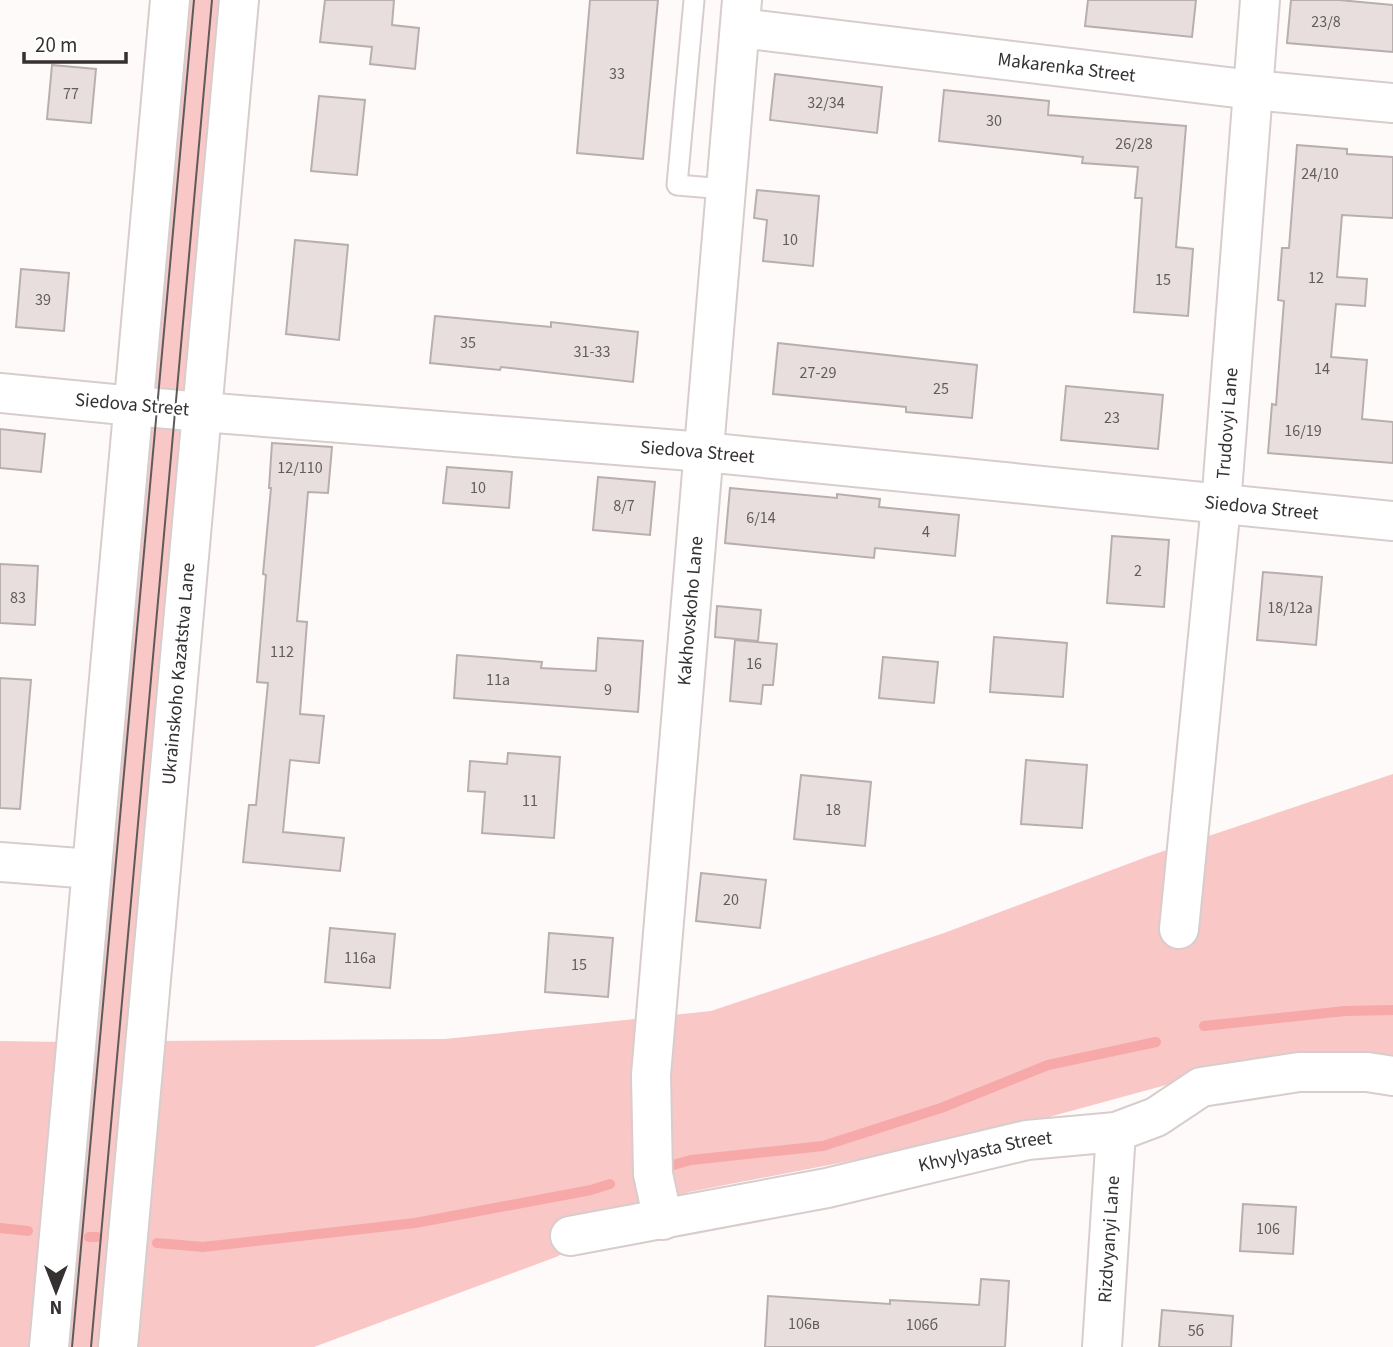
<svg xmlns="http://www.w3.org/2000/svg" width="1393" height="1347" font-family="'Source Sans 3',sans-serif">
  <rect width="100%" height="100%" fill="#fefafa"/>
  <g fill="#f8c7c6">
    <path d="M179,0H230L194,399L144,395Z"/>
    <path d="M143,416L192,420L109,1347H60Z"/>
    <path d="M1393,774V1060L1250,1062L979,1136L689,1192L556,1257L314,1347H126L154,1041L445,1039L711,1011L944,933L1149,856Z"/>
    <path d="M0,1041L64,1042L37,1347H0Z"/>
  </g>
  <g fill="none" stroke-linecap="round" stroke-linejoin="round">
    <g stroke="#f7a8a8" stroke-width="10">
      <path d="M1204,1026L1345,1011L1393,1010"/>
      <path d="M666,1167L691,1160L823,1146L941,1108L1048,1065L1156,1042"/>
      <path d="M0,1228L28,1231"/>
      <path d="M89,1237H97"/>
      <path d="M157,1243L203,1247L415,1223L591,1190L610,1184"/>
    </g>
  </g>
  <g fill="#e9dede" stroke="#b9aeae" stroke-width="2">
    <path d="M325,0H394L392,25L419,28L415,69L370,64L372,47L320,42Z"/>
    <path d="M590,0H658L643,159L577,153Z"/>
    <path d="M1088,0H1196L1192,37L1085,26Z"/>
    <path d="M1291,0H1339L1393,5V52L1287,43Z"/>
    <path d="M52,65L96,69L91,123L47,119Z"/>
    <path d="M775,74L882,87L877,133L770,120Z"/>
    <path d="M944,90L1049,101L1048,115L1186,126L1176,247L1193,249L1188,316L1134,312L1142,198H1135L1138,167L1082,163L1083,157L939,141Z"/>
    <path d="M319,96L365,100L357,175L311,171Z"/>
    <path d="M1297,145L1347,149V154L1393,157V218L1342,215L1337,277L1367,279L1365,306L1336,304L1331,357L1367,360L1362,419L1393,422V463L1268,453L1272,404L1276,405L1284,301L1278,300L1282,248H1289Z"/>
    <path d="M757,190L819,196L813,266L763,261L767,220L754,218Z"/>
    <path d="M295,240L348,245L339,340L286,334Z"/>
    <path d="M21,269L69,273L64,331L16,327Z"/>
    <path d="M435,316L551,327V322L638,332L633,382L501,367L500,370L430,363Z"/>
    <path d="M778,343L977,365L972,418L906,412V407L773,394Z"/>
    <path d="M1066,386L1163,395L1158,449L1061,440Z"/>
    <path d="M0,429L45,434L41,472L0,468Z"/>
    <path d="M272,443L332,447L328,493L308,492L297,621L307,622L300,714L324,716L319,763L290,760L283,832L344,838L340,871L243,862L249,805H256L268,683L257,682L266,575L263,574L271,488H269Z"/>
    <path d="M447,467L512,472L509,508L443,503Z"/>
    <path d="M598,477L655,482L650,535L593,530Z"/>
    <path d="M730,488L837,498V494L880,499L879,507L959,515L955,556L875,548L874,558L725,543Z"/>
    <path d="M1112,536L1169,540L1164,607L1107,603Z"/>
    <path d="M0,564L38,566L35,625L0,623Z"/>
    <path d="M1263,572L1322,577L1316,645L1257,640Z"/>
    <path d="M717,606L761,610L758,641L715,637Z"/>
    <path d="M994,637L1067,643L1063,697L990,692Z"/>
    <path d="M598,638L643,641L638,712L454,698L457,655L542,662L541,668L596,671Z"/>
    <path d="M735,640L777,644L773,685H763L761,704L730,701Z"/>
    <path d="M883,657L938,662L934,703L879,698Z"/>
    <path d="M0,678L31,680L20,809L0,808Z"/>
    <path d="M508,753L560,757L554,838L482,833L485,792L468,791L470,761L507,764Z"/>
    <path d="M1026,760L1087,765L1082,828L1021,824Z"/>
    <path d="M801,775L871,782L865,846L794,839Z"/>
    <path d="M701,873L766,880L760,928L696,921Z"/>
    <path d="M330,928L395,934L390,988L325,982Z"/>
    <path d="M549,933L613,938L608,997L545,992Z"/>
    <path d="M1243,1204L1296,1207L1293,1254L1240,1251Z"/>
    <path d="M981,1279L1009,1281L1005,1347H765L768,1296L890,1304V1300L979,1305Z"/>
    <path d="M1162,1310L1233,1316L1231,1347H1159Z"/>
  </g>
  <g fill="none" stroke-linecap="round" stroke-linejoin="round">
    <defs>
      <path id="service" d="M694,0L677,185L725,189"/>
      <g id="minor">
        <path id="s1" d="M740,28L1253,90L1393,103"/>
        <path d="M0,393L134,406"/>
        <path id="s2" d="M202,412L704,452L1393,521"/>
        <path d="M0,862L92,869"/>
        <path id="s3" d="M1179,929L1221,505L1260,0"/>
        <path id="s4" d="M663,1220L653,1174L651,1075L742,0"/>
        <path id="s5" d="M570,1236L827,1188L1027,1140L1116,1132L1156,1117L1201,1087L1299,1072H1367L1393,1076"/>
        <path id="s6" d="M1102,1347L1116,1132"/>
      </g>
      <g id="tertiary">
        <path d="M134,406L202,412"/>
        <path d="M49,1347L170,0"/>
        <path id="s7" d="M118,1347L239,0"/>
      </g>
    </defs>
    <use href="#service" stroke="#d8cdcd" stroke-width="23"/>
    <use href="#minor" stroke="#d8cdcd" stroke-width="42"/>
    <use href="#tertiary" stroke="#d8cdcd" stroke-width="42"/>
    <use href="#service" stroke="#fff" stroke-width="19"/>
    <use href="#minor" stroke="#fff" stroke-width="38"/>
    <use href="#tertiary" stroke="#fff" stroke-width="38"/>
    <g stroke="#5f5b5b" stroke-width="2">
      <path d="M72,1347L194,0"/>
      <path d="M91,1347L212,0"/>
    </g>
  </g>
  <g text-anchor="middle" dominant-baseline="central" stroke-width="5" stroke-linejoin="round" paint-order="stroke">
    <g font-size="16" fill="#625c5c">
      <text x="1326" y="22">23/8</text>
      <text x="617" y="74">33</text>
      <text x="71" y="94">77</text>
      <text x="826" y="103">32/34</text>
      <text x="994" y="121">30</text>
      <text x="1134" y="144">26/28</text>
      <text x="1320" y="174">24/10</text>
      <text x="790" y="240">10</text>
      <text x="1316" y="278">12</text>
      <text x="1163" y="280">15</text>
      <text x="43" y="300">39</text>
      <text x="468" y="343">35</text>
      <text x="592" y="352">31-33</text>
      <text x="1322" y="369">14</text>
      <text x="818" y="373">27-29</text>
      <text x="941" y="389">25</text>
      <text x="1112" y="418">23</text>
      <text x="1303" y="431">16/19</text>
      <text x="300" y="468">12/110</text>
      <text x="478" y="488">10</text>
      <text x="624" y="506">8/7</text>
      <text x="761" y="518">6/14</text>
      <text x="926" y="532">4</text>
      <text x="1138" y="571">2</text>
      <text x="18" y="598">83</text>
      <text x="1290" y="608">18/12а</text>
      <text x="282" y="652">112</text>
      <text x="754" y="664">16</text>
      <text x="498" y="680">11а</text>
      <text x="608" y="690">9</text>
      <text x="530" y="801">11</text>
      <text x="833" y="810">18</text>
      <text x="731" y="900">20</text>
      <text x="360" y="958">116а</text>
      <text x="579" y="965">15</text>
      <text x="1268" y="1229">106</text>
      <text x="804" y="1324">106в</text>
      <text x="922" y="1325">106б</text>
      <text x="1196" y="1331">5б</text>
    </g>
    <g font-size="19" fill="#353131" stroke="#fff">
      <text stroke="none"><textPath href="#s1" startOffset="329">Makarenka Street</textPath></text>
      <text transform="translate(132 405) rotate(5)">Siedova Street</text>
      <text stroke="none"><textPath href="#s3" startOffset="508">Trudovyi Lane</textPath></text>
      <text stroke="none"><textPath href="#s2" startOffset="497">Siedova Street</textPath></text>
      <text stroke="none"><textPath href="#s2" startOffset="1064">Siedova Street</textPath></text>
      <text stroke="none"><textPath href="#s4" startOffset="612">Kakhovskoho Lane</textPath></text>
      <text stroke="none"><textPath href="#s7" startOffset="676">Ukrainskoho Kazatstva Lane</textPath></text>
      <text stroke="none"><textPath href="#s5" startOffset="424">Khvylyasta Street</textPath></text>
      <text stroke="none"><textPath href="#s6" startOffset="108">Rizdvyanyi Lane</textPath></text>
    </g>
  </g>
  <g transform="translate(56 1291) rotate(180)" stroke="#ffffff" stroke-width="5" paint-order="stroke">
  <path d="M0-5L12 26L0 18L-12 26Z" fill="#353131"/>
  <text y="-10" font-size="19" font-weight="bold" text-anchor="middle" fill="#353131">N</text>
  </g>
  <path d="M24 52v10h102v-10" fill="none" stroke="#353131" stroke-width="3.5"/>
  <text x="35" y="52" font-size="21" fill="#353131" stroke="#ffffff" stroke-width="5" paint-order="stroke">20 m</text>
</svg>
